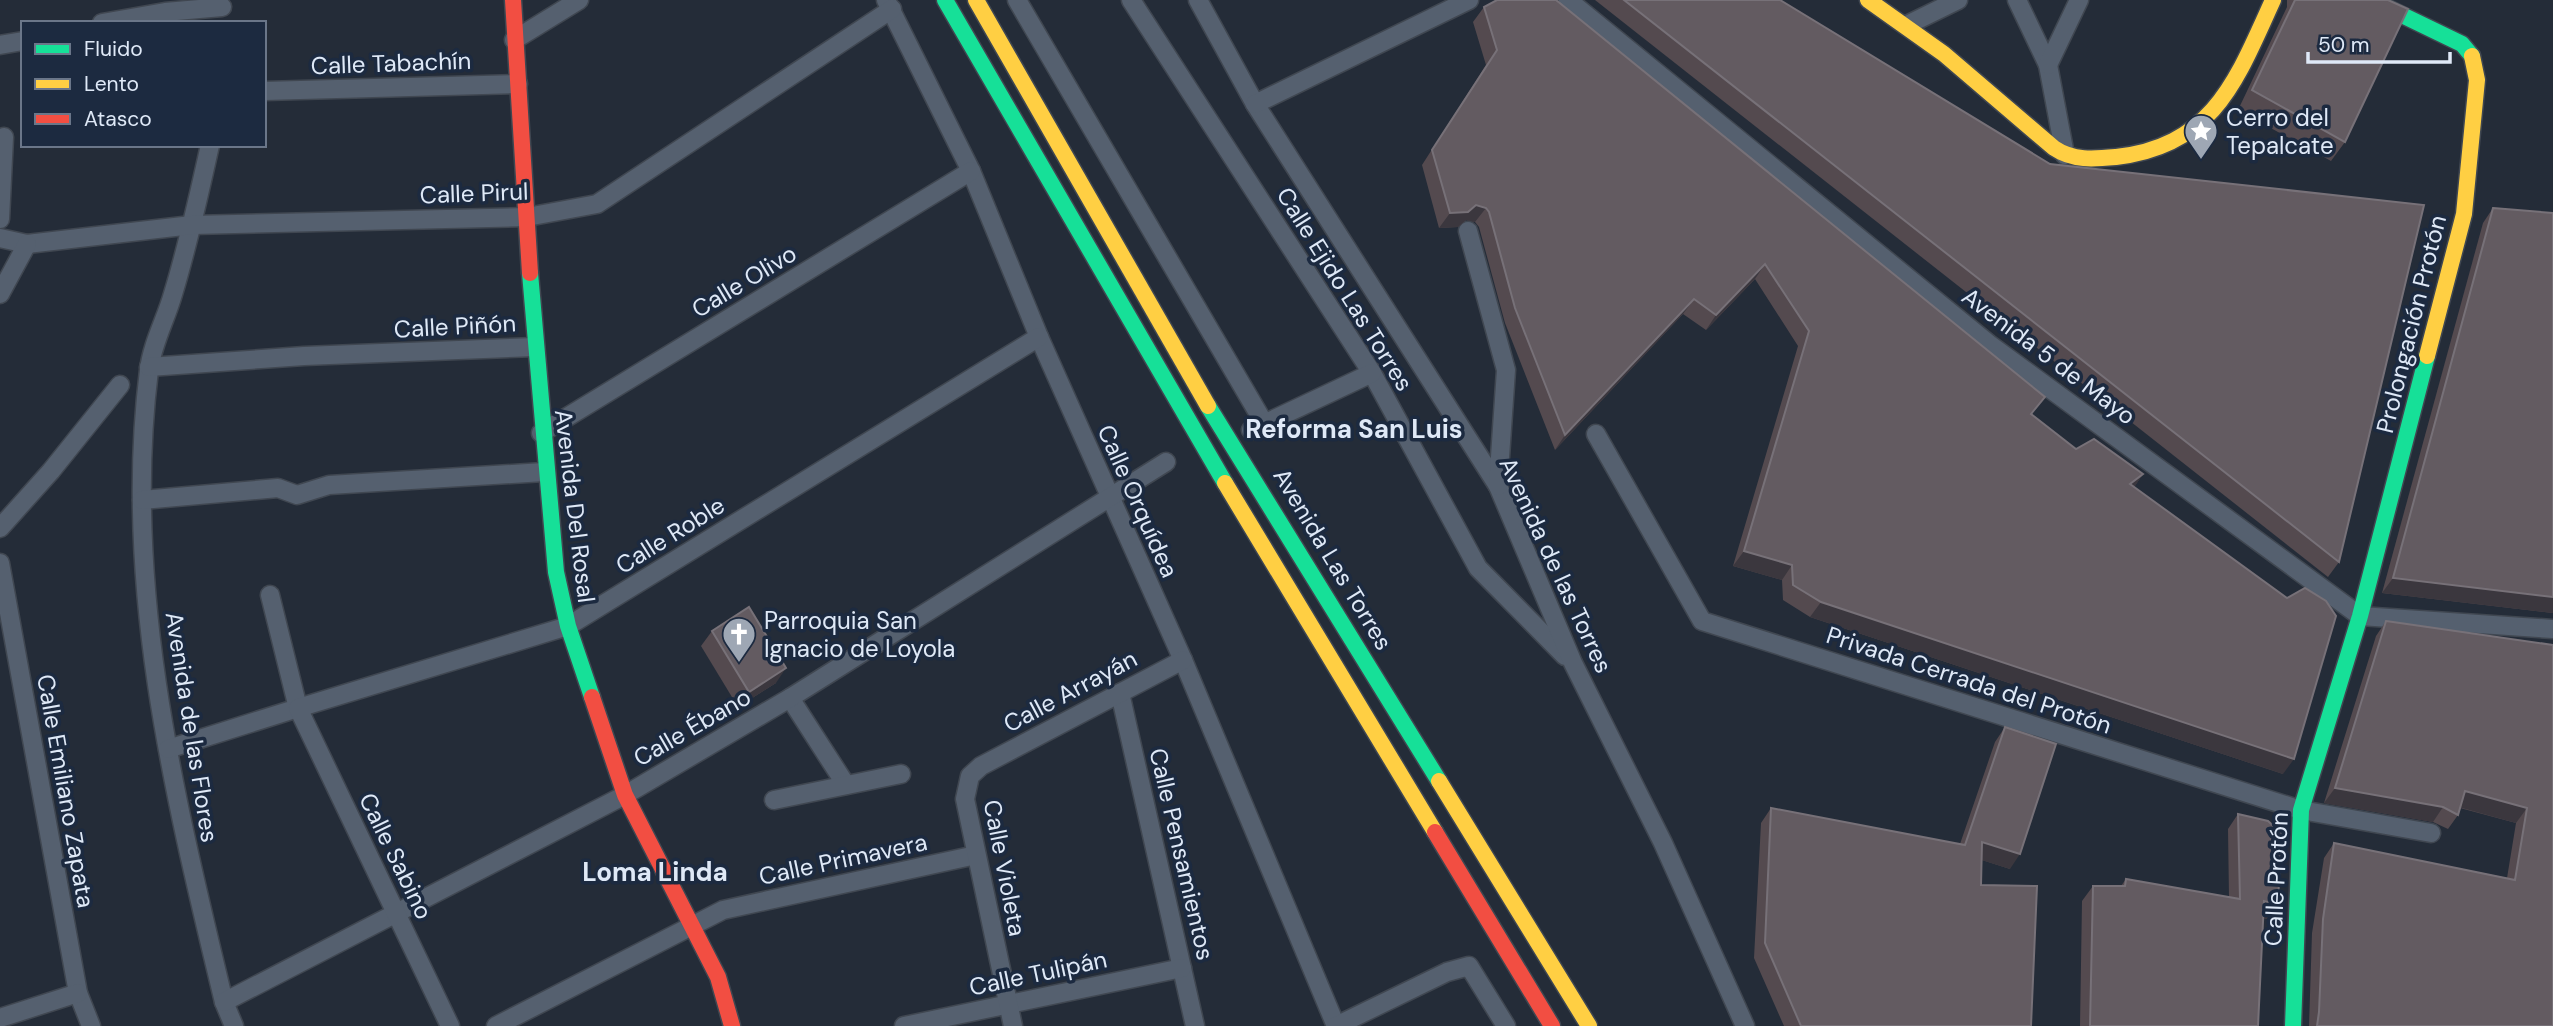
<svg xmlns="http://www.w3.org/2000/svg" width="2553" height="1026" font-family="'DM Sans',sans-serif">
  <rect width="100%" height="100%" fill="#242c38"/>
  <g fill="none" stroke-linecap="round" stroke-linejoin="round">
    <defs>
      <g id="street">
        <path d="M886,0L971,171L1039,337L1183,660L1336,1026"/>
        <path d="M1017,0L1264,423"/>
        <path d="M1131,0L1372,373L1478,568L1565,656"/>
        <path d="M1198,0L1255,104L1498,486L1573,663L1663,843L1745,1026"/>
        <path d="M1568,0L1989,344L2360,616L2553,629"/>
        <path d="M2017,0L2048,65L2065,155"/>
        <path d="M102,23L165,12L222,7"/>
        <path d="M1909,24L1958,0"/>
        <path d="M514,40L579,0"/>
        <path d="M0,45L23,41"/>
        <path d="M2048,65L2079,0"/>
        <path d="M264,91L518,84"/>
        <path d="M1255,104L1469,0"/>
        <path d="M210,145C199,195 188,245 173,294C166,319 152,344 149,370C122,584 174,795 224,1002L234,1026"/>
        <path d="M0,219L4,137"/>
        <path d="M1468,231L1506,370L1498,486"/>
        <path d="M0,238L27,244L192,225L527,217L597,204L892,9"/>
        <path d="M0,294L27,244"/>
        <path d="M149,367L304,356L535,347"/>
        <path d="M1251,430L1372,373"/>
        <path d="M541,433L971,171"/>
        <path d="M1596,434L1702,621L2301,810L2431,833"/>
        <path d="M142,500L278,488L297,495L329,485L544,472"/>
        <path d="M0,528L51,471L120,385"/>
        <path d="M0,563L78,993L91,1026"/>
        <path d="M1120,693L1195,1026"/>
        <path d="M790,698L846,785"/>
        <path d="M168,749L298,708L270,595"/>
        <path d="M774,800L901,774"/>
        <path d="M224,1002L625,795L790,698L1166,462"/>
        <path d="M0,1018L78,993"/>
        <path d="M450,1026L298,708L568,626L1039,337"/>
        <path d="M496,1026L723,910L976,855"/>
        <path d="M904,1026L1182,968"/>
        <path d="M1013,1026L965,799L970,776L981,766L1183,660"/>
        <path d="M1336,1026L1447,972L1469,966L1506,1026"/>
      </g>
      <g id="fast">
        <path d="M945,0L1225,483"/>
        <path d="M2371,0L2462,44L2472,56"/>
        <path d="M530,273L556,572L568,626L592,697"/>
        <path d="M1208,406L1439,781"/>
        <path d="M2293,1026L2301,810L2360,616L2427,356"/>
      </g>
      <g id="slow">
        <path d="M976,0L1208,406"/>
        <path d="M1868,0L1944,54L2054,148C2073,161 2094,159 2116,157C2214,146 2237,79 2273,0"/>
        <path d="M2427,356L2464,214L2477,80L2472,56"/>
        <path d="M1225,483L1435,832"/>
        <path d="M1439,781L1589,1026"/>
      </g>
      <g id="jam">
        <path d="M513,0L530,273"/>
        <path d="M592,697L625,795L718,977L732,1026"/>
        <path d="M1435,832L1552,1026"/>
      </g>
    </defs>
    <use href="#street" stroke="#404751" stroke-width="21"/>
    <use href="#fast" stroke="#404751" stroke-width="19"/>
    <use href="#slow" stroke="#404751" stroke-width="19"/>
    <use href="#jam" stroke="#404751" stroke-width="19"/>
    <use href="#street" stroke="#55606f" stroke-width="18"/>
    <use href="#fast" stroke="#16e098" stroke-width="16"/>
    <use href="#slow" stroke="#ffcf43" stroke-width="16"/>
    <use href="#jam" stroke="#f24e42" stroke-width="16"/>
  </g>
  <g fill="#544a4f">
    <path d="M1595,0H1780L2339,562L2328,577Z"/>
    <path d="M2287,0H2388L2345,142L2331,161L2238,110L2287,7Z"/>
    <path d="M1484,7L2032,415L2076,449L2143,474L2134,487L2283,774L1810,617L1783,600L1782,580L1733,566L1798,346L1755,279L1706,330L1683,314L1555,450L1505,323L1479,227L1475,222L1466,220L1458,227L1439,228L1422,165L1486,65L1473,22Z"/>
    <path d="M2493,208L2553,213V613L2382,593L2483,223Z"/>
    <path d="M2386,621L2553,645V1026H2309L2312,933L2324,858L2334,843L2507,878L2516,823L2460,808L2458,815L2448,829L2433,822L2324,803L2376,636Z"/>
    <path d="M712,631L776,683L738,707L701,646Z"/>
    <path d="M2005,727L2010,869L1982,860L1981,885L2031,1026H1784L1754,958L1761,823L1771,808L1960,844L1995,742Z"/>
    <path d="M2238,814L2267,919L2263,918L2258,1026H2080L2082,901L2093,886H2121L2126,879L2229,898L2228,829Z"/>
  </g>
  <g fill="#3b373e">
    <path d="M1476,205L1486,208L1475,222L1466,220L1458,227L1439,228L1450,213Z"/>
    <path d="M1765,264L1755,279L1706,330L1716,315Z"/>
    <path d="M1694,299L1683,314L1555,450L1565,435Z"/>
    <path d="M2143,474L2133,489L2130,484Z"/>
    <path d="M1744,551L1792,565L1782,580L1733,566Z"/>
    <path d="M2393,578L2553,597V613L2382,593Z"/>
    <path d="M1821,602L2294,759L2283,774L1810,617Z"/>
    <path d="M786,668L776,683L738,707L749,692Z"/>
    <path d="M2335,788L2443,807L2433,822L2324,803Z"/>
    <path d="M2465,791L2527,808L2516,823L2455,806Z"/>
    <path d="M1982,842L2020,854L2010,869L1972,857Z"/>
    <path d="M2264,901L2278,905L2267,919L2254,916Z"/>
  </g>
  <g fill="#635b61" stroke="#777178" stroke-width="2">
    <path d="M1497,0H1556L2045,397L2031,414L2076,449L2094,439L2143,474L2130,484L2287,598L2305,588L2326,601L2336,616L2294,759L1821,602L1793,585L1792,565L1744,551L1809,331L1765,264L1716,315L1694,299L1565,435L1515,308L1489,212L1486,208L1476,205L1468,212L1450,213L1432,150L1497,50L1484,7Z"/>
    <path d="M1624,0H1780L2050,164L2424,205L2339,562Z"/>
    <path d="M2295,0H2388L2408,9L2345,142L2252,90Z"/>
    <path d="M2493,208L2553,213V597L2393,578Z"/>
    <path d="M749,607L786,668L749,692L712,631Z"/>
    <path d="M2386,621L2553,645V1026H2317L2319,1012L2323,919L2334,843L2515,880L2527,808L2465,791L2458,815L2443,807L2335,788Z"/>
    <path d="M2005,727L2056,744L2020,854L1982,842L1981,885L2037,886L2031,1026H1801L1765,943L1771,808L1965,845Z"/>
    <path d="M2238,814L2268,821L2281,833L2278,905L2264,901L2258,1026H2090L2093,886H2125L2126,879L2240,899Z"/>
  </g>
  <defs>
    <symbol id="sight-pin" viewBox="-11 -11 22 30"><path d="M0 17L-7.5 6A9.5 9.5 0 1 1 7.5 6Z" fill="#9ea7b4" stroke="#1c2a40"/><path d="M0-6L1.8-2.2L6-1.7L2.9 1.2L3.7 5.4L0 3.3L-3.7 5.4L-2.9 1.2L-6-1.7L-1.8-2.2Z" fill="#fff"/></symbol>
    <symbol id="church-pin" viewBox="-11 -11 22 30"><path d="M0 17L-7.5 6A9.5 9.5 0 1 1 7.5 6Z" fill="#9ea7b4" stroke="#1c2a40"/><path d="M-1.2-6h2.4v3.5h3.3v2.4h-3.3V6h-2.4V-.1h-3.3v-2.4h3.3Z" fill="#fff"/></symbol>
  </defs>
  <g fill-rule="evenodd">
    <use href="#sight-pin" x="2182" y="112" width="38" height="52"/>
    <use href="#church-pin" x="720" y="615" width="38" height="52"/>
  </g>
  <g text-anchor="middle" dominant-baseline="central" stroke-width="7" stroke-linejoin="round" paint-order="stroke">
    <g font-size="24" fill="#dfe9f7" stroke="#1c2a40">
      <text transform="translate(391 63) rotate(-2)">Calle Tabachín</text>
      <text transform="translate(474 193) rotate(-2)">Calle Pirul</text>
      <text transform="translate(744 281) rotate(-31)">Calle Olivo</text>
      <text transform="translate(1345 289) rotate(58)">Calle Ejido Las Torres</text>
      <text transform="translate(2411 324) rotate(-76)">Prolongación Protón</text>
      <text transform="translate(455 326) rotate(-3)">Calle Piñón</text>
      <text transform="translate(2049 356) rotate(37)">Avenida 5 de Mayo</text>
      <text transform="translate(1138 501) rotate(66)">Calle Orquídea</text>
      <text transform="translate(575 506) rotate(83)">Avenida Del Rosal</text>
      <text transform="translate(670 535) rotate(-32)">Calle Roble</text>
      <text transform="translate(1333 559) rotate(59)">Avenida Las Torres</text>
      <text transform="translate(1556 565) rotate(65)">Avenida de las Torres</text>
      <text transform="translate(1969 680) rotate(18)">Privada Cerrada del Protón</text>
      <text transform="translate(1070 691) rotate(-28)">Calle Arrayán</text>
      <text transform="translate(192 727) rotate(81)">Avenida de las Flores</text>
      <text transform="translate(692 727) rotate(-30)">Calle Ébano</text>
      <text transform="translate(66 791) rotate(80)">Calle Emiliano Zapata</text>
      <text transform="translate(1182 854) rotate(77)">Calle Pensamientos</text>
      <text transform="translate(396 856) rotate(64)">Calle Sabino</text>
      <text transform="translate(843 859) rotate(-12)">Calle Primavera</text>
      <text transform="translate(1005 868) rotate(79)">Calle Violeta</text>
      <text transform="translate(2276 879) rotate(-87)">Calle Protón</text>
      <text transform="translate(1038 973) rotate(-12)">Calle Tulipán</text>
    </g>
    <g font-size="24" fill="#dfe9f7" stroke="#1c2a40" text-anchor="start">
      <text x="2226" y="117">Cerro del<tspan x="2226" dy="28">Tepalcate</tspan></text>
      <text x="764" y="620">Parroquia San<tspan x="764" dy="28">Ignacio de Loyola</tspan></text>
    </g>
    <g font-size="26" font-weight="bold" fill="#dfe9f7" stroke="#1c2a40">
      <text x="1354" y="429">Reforma San Luis</text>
      <text x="655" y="872">Loma Linda</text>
    </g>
  </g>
  <rect x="21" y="21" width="245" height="126" fill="#1c2a40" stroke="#6a7689" stroke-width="2"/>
  <rect x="35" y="44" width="35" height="10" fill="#16e098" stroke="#6a7689" stroke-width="2"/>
  <text x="84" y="56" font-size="21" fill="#dfe9f7">Fluido</text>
  <rect x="35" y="79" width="35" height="10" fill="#ffcf43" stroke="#6a7689" stroke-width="2"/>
  <text x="84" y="91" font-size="21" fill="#dfe9f7">Lento</text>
  <rect x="35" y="114" width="35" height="10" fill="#f24e42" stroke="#6a7689" stroke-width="2"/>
  <text x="84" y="126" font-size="21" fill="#dfe9f7">Atasco</text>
  <path d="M2308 52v10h142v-10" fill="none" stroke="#dfe9f7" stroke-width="3.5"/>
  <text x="2318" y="52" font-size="21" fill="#dfe9f7" stroke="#1c2a40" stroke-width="5" paint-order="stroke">50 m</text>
</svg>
